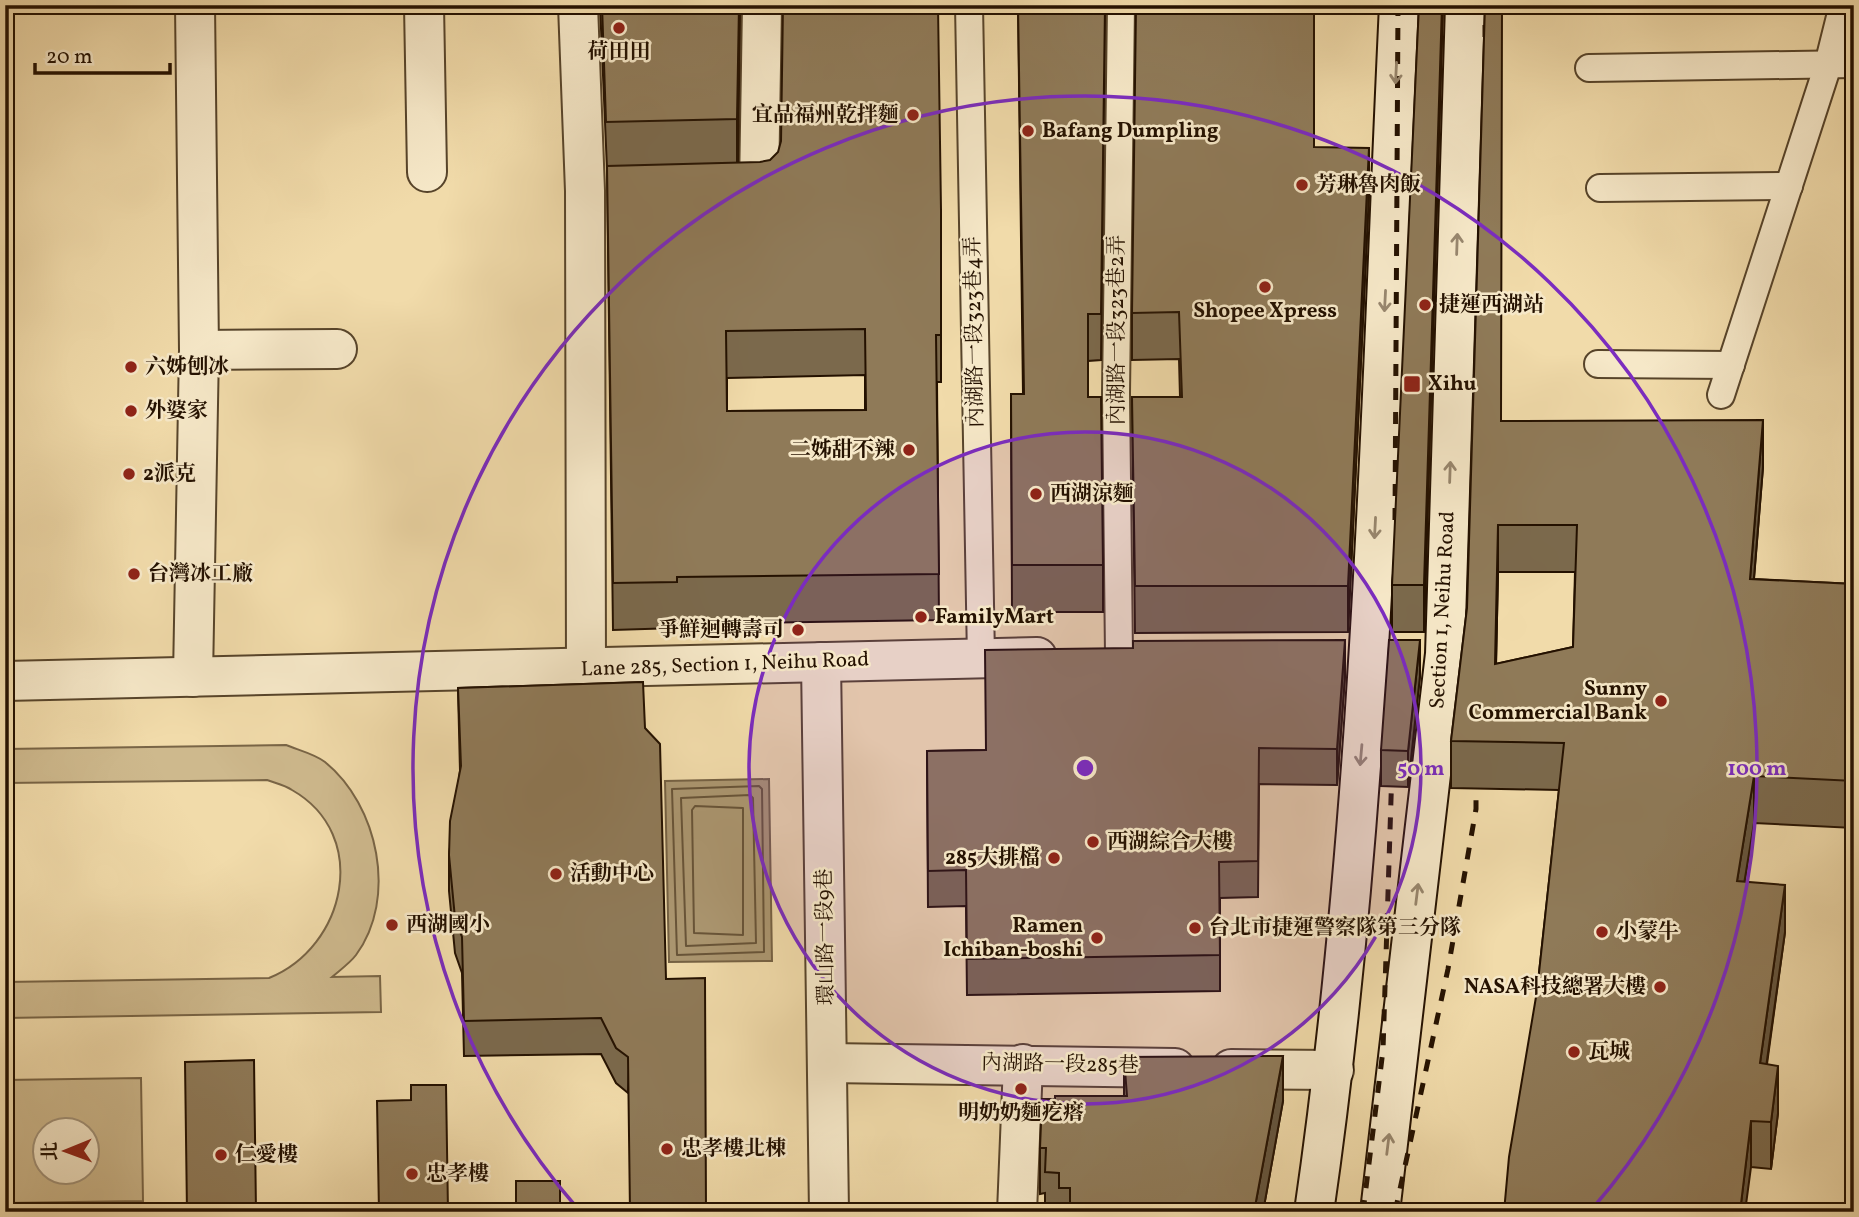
<svg xmlns="http://www.w3.org/2000/svg" width="1859" height="1217" font-family="Vollkorn,'Noto Serif TC',serif">
  <rect width="100%" height="100%" fill="#f1dbaa"/>
  <filter id="stains"><feTurbulence type="fractalNoise" baseFrequency=".00286" numOctaves="4"/><feColorMatrix values="0 0 0 0 .2 0 0 0 0 .09 0 0 0 0 .02 0 0 0 .5 -.17"/></filter>
  <radialGradient id="worn" r=".72"><stop offset=".6" stop-color="#630" stop-opacity="0"/><stop offset="1" stop-color="#630" stop-opacity=".3"/></radialGradient>
  <g fill="#ceb98d" stroke="#796546" stroke-width="2" fill-rule="evenodd">
    <path d="M286,745C298,750 315,754 325,762C378,805 398,898 356,955C350,963 340,970 332,977L380,976L381,1012L5,1018V982L269,978C346,947 371,835 292,790C285,785 275,783 267,780L5,783V749Z"/>
    <path d="M141,1078L143,1201L5,1203V1080ZM46,1130H88V1172H46Z"/>
  </g>
  <path fill="#ab9670" stroke="#756143" stroke-width="2" d="M769,779L772,961L669,962L665,781Z"/>
  <g fill="none" stroke-linecap="round" stroke-linejoin="round">
    <g stroke="#685438" stroke-width="2">
      <path d="M759,786L762,789L764,952L677,955L672,789Z"/>
      <path d="M750,795L753,798L756,943L686,946L681,798Z"/>
      <path d="M695,806L743,808V935L694,933L692,810Z"/>
    </g>
    <defs>
      <g id="service">
        <path d="M969,5L981,658"/>
        <path d="M1589,68L1854,64"/>
        <path d="M1600,188L1789,186"/>
        <path d="M1598,364L1731,365"/>
        <path d="M1721,395L1828,65L1843,5"/>
        <path d="M1119,655L1116,393L1121,5"/>
      </g>
      <g id="minor">
        <path d="M424,5L427,172"/>
        <path d="M578,5L585,191L586,669"/>
        <path d="M731,187H759L762,5"/>
        <path d="M199,350L337,349"/>
        <path d="M821,662L829,1212"/>
        <path d="M193,677L199,350L195,5"/>
        <path d="M5,681L1037,657"/>
        <path d="M828,1063L1175,1068"/>
        <path d="M1231,1069L1334,1070"/>
        <path d="M1017,1212L1023,1064"/>
      </g>
      <g id="secondary">
        <path d="M1314,1212C1372,813 1380,408 1399,5"/>
        <path d="M1380,1212L1445,654L1465,5"/>
      </g>
    </defs>
    <use href="#service" stroke="#57442a" stroke-width="30"/>
    <use href="#minor" stroke="#57442a" stroke-width="42"/>
    <use href="#secondary" stroke="#241100" stroke-width="42"/>
    <use href="#service" stroke="#f6e8c8" stroke-width="26"/>
    <use href="#minor" stroke="#f6e8c8" stroke-width="38"/>
    <use href="#secondary" stroke="#f6e8c8" stroke-width="38"/>
    <g stroke="#241100" stroke-width="5" stroke-dasharray="12 12" stroke-linecap="butt">
      <path d="M1485,37V5"/>
      <path d="M1395,520L1398,5"/>
      <path d="M1363,1212L1383,1050L1392,768"/>
      <path d="M1395,1212L1448,969L1476,809V768"/>
    </g>
  </g>
  <g fill="#7b694c" stroke="#241100" stroke-width="2" fill-rule="evenodd">
    <path d="M600,5H740L738,163L941,210V382H937L939,620L677,624V628L613,630L607,169ZM865,375V410L727,411V378Z"/>
    <path d="M1018,5H1105L1101,360L1088,361V397L1103,565V612H1012L1011,394H1023Z"/>
    <path d="M1443,5L1424,632H1392V585Z"/>
    <path d="M1314,147L1369,194L1348,632L1135,633L1132,397H1180L1179,359L1132,360V313Z"/>
    <path d="M1854,388V494H1847V440Z"/>
    <path d="M1501,421L1763,467L1754,579L1854,584V828L1754,823L1745,881L1785,932L1767,1064L1778,1113L1771,1169L1751,1167L1537,991L1559,790L1451,788V741L1467,608ZM1498,572H1575L1573,647L1496,664Z"/>
    <path d="M1345,676L1337,785L1259,784L1258,897L1220,898V991L967,995L966,906L928,907L927,751L985,750Z"/>
    <path d="M1420,676L1408,787L1381,786V750Z"/>
    <path d="M643,682L628,1093L616,1083L601,1054L464,1056L462,973L455,953L449,891V855L460,771L458,688Z"/>
    <path d="M1124,1057L1283,1101L1263,1212H1045V1193L1040,1194V1148L1124,1096Z"/>
  </g>
  <g fill="#64553e" stroke="#241100" stroke-width="2">
    <path d="M739,5H740L737,166V119Z"/>
    <path d="M1442,5H1443L1424,632V585Z"/>
    <path d="M1369,148V194L1348,632V586Z"/>
    <path d="M1763,420V467L1750,626V579Z"/>
    <path d="M1498,525V572L1495,711V664Z"/>
    <path d="M1345,640V676L1337,785V749Z"/>
    <path d="M1420,640V676L1408,787V751Z"/>
    <path d="M1754,776V823L1737,927V881Z"/>
    <path d="M1785,885V932L1760,1110V1063Z"/>
    <path d="M1283,1056V1101L1263,1212H1254Z"/>
    <path d="M1778,1066V1113L1771,1169V1122Z"/>
    <path d="M1751,1121V1167L1745,1212H1740Z"/>
  </g>
  <g fill="#8f7a58" stroke="#241100" stroke-width="2" fill-rule="evenodd">
    <path d="M602,5H739L737,119L606,122Z"/>
    <path d="M783,5H938L941,210V335H936L939,574L677,577V582L613,583L607,166L760,162L770,160L778,152L781,141ZM865,329L866,410L727,411L726,331Z"/>
    <path d="M1018,5H1105L1101,314H1088V397H1101L1103,565H1012L1011,394H1024Z"/>
    <path d="M1136,5H1314V147L1369,148L1348,586H1135L1132,397H1182L1179,312L1132,313Z"/>
    <path d="M1419,5H1442L1424,585H1392Z"/>
    <path d="M1485,5H1502L1501,421L1763,420L1750,579L1854,584V781L1754,776L1737,881L1785,885L1760,1063L1778,1066L1771,1122L1751,1121L1740,1212H1504L1509,1157L1537,991L1564,743L1451,741L1467,608ZM1498,525H1577L1573,647L1495,664Z"/>
    <path d="M1854,388V440H1847Z"/>
    <path d="M1345,640L1337,749L1259,748L1258,861L1219,862L1220,955L967,959L966,870L928,871L927,751L986,750L985,650L1133,648V641Z"/>
    <path d="M1389,640H1420L1408,751L1381,750Z"/>
    <path d="M643,682L645,728L660,744L666,979L705,978L706,1212H630L628,1057L616,1048L601,1018L464,1021L462,937L455,918L449,855L450,821L461,766L458,688Z"/>
    <path d="M1283,1056L1254,1212H1070V1188H1059V1173L1045,1172L1046,1148H1040L1042,1099H1055V1096H1127L1124,1057Z"/>
    <path d="M254,1060L256,1212H187L185,1062Z"/>
    <path d="M411,1085H446L448,1212H379L377,1101L411,1100Z"/>
    <rect x="516" y="1181" width="44" height="31"/>
  </g>
  <defs><path id="oneway-shaft" d="M-6 0H5M1.5-3L5.5 0L1.5 3" fill="none" stroke-width="1.6" stroke-linecap="round" stroke-linejoin="round" transform="scale(1.75)"/></defs>
  <g stroke="#98876e">
    <use href="#oneway-shaft" transform="translate(1396 73) rotate(93)"/>
    <use href="#oneway-shaft" transform="translate(1457 244) rotate(-88)"/>
    <use href="#oneway-shaft" transform="translate(1385 301) rotate(93)"/>
    <use href="#oneway-shaft" transform="translate(1450 472) rotate(-88)"/>
    <use href="#oneway-shaft" transform="translate(1375 528) rotate(93)"/>
    <use href="#oneway-shaft" transform="translate(1361 755) rotate(95)"/>
    <use href="#oneway-shaft" transform="translate(1417 894) rotate(-83)"/>
    <use href="#oneway-shaft" transform="translate(1388 1144) rotate(-83)"/>
  </g>
  <circle cx="1085" cy="768" r="336" fill="#7b2cbf" fill-opacity=".12"/>
  <g fill="none" stroke="#7b2cbf" stroke-width="3.5">
    <circle cx="1085" cy="768" r="336"/>
    <path d="M578 1209A672 672 0 1 1 1592 1209"/>
  </g>
  <g fill="#8f2418" stroke="#f6e8c8" stroke-width="2.5">
    <circle cx="619" cy="28" r="7"/>
    <circle cx="913" cy="115" r="7"/>
    <circle cx="1028" cy="131" r="7"/>
    <circle cx="1302" cy="185" r="7"/>
    <circle cx="1265" cy="287" r="7"/>
    <circle cx="1425" cy="305" r="7"/>
    <circle cx="131" cy="367" r="7"/>
    <rect x="1403" y="375" width="18" height="18" rx="3.5"/>
    <circle cx="131" cy="411" r="7"/>
    <circle cx="909" cy="450" r="7"/>
    <circle cx="129" cy="474" r="7"/>
    <circle cx="1036" cy="494" r="7"/>
    <circle cx="134" cy="574" r="7"/>
    <circle cx="921" cy="617" r="7"/>
    <circle cx="798" cy="630" r="7"/>
    <circle cx="1661" cy="701" r="7"/>
    <circle cx="1093" cy="842" r="7"/>
    <circle cx="1054" cy="858" r="7"/>
    <circle cx="556" cy="874" r="7"/>
    <circle cx="392" cy="925" r="7"/>
    <circle cx="1195" cy="928" r="7"/>
    <circle cx="1602" cy="932" r="7"/>
    <circle cx="1097" cy="938" r="7"/>
    <circle cx="1660" cy="987" r="7"/>
    <circle cx="1574" cy="1052" r="7"/>
    <circle cx="1021" cy="1089" r="7"/>
    <circle cx="667" cy="1149" r="7"/>
    <circle cx="221" cy="1155" r="7"/>
    <circle cx="412" cy="1174" r="7"/>
  </g>
  <g text-anchor="middle" dominant-baseline="central" stroke-width="5" stroke-linejoin="round" paint-order="stroke">
    <g font-size="21" font-weight="bold" fill="#241100" stroke="#f6e8c8" text-anchor="start">
      <text x="619" y="52" text-anchor="middle">荷田田</text>
      <text x="899" y="115" text-anchor="end">宜品福州乾拌麵</text>
      <text x="1042" y="131">Bafang Dumpling</text>
      <text x="1316" y="185">芳琳魯肉飯</text>
      <text x="1439" y="305">捷運西湖站</text>
      <text x="1265" y="311" text-anchor="middle">Shopee Xpress</text>
      <text x="145" y="367">六姊刨冰</text>
      <text x="1428" y="384">Xihu</text>
      <text x="145" y="411">外婆家</text>
      <text x="895" y="450" text-anchor="end">二姊甜不辣</text>
      <text x="143" y="474">2派克</text>
      <text x="1050" y="494">西湖涼麵</text>
      <text x="148" y="574">台灣冰工廠</text>
      <text x="935" y="617">FamilyMart</text>
      <text x="784" y="630" text-anchor="end">爭鮮迴轉壽司</text>
      <text x="1647" y="689" text-anchor="end">Sunny<tspan x="1647" dy="24">Commercial Bank</tspan></text>
      <text x="1107" y="842">西湖綜合大樓</text>
      <text x="1040" y="858" text-anchor="end">285大排檔</text>
      <text x="570" y="874">活動中心</text>
      <text x="406" y="925">西湖國小</text>
      <text x="1083" y="926" text-anchor="end">Ramen<tspan x="1083" dy="24">Ichiban-boshi</tspan></text>
      <text x="1209" y="928">台北市捷運警察隊第三分隊</text>
      <text x="1616" y="932">小蒙牛</text>
      <text x="1646" y="987" text-anchor="end">NASA科技總署大樓</text>
      <text x="1588" y="1052">瓦城</text>
      <text x="1021" y="1113" text-anchor="middle">明奶奶麵疙瘩</text>
      <text x="681" y="1149">忠孝樓北棟</text>
      <text x="235" y="1155">仁愛樓</text>
      <text x="426" y="1174">忠孝樓</text>
    </g>
    <g font-size="21" fill="#241100" stroke="#f6e8c8">
      <text transform="translate(1117 330) rotate(-90)">內湖路一段323巷2弄</text>
      <text transform="translate(975 332) rotate(-91)">內湖路一段323巷4弄</text>
      <text transform="translate(1443 610) rotate(-87)">Section 1, Neihu Road</text>
      <text transform="translate(725 665) rotate(-2)">Lane 285, Section 1, Neihu Road</text>
      <text transform="translate(826 937) rotate(-91)">環山路一段9巷</text>
      <text transform="translate(1060 1065) rotate(1)">內湖路一段285巷</text>
    </g>
  </g>
  <circle cx="1085" cy="768" r="10" fill="#7b2cbf" stroke="#f6e8c8" stroke-width="3.5"/>
  <g font-size="21" text-anchor="middle" font-weight="bold" fill="#7b2cbf" stroke="#f6e8c8" stroke-width="5" stroke-linejoin="round" paint-order="stroke">
    <text x="1421" y="775">50 m</text>
    <text x="1757" y="775">100 m</text>
  </g>
  <rect width="1859" height="1217" fill="none" stroke="#f1dbaa" stroke-width="28"/>
  <rect x="7" y="7" width="1845" height="1203" fill="none" stroke="#241100" stroke-width="3.5"/>
  <rect x="14" y="14" width="1831" height="1189" fill="none" stroke="#241100" stroke-width="2"/>
  <g transform="translate(66 1151) rotate(269)"><circle r="33" fill="#f6e8c8" stroke="#a29278" stroke-width="2"/>
  <path d="M0-5L12 26L0 18L-12 26Z" fill="#8f2418"/>
  <text y="-10" font-size="19" font-weight="bold" text-anchor="middle" fill="#241100">北</text>
  </g>
  <path d="M35 63v10h135v-10" fill="none" stroke="#241100" stroke-width="3.5"/>
  <text x="46" y="63" font-size="21" fill="#241100" stroke="#f6e8c8" stroke-width="5" paint-order="stroke">20 m</text>
  <rect width="100%" height="100%" filter="url(#stains)"/>
  <rect width="100%" height="100%" fill="url(#worn)"/>
</svg>
